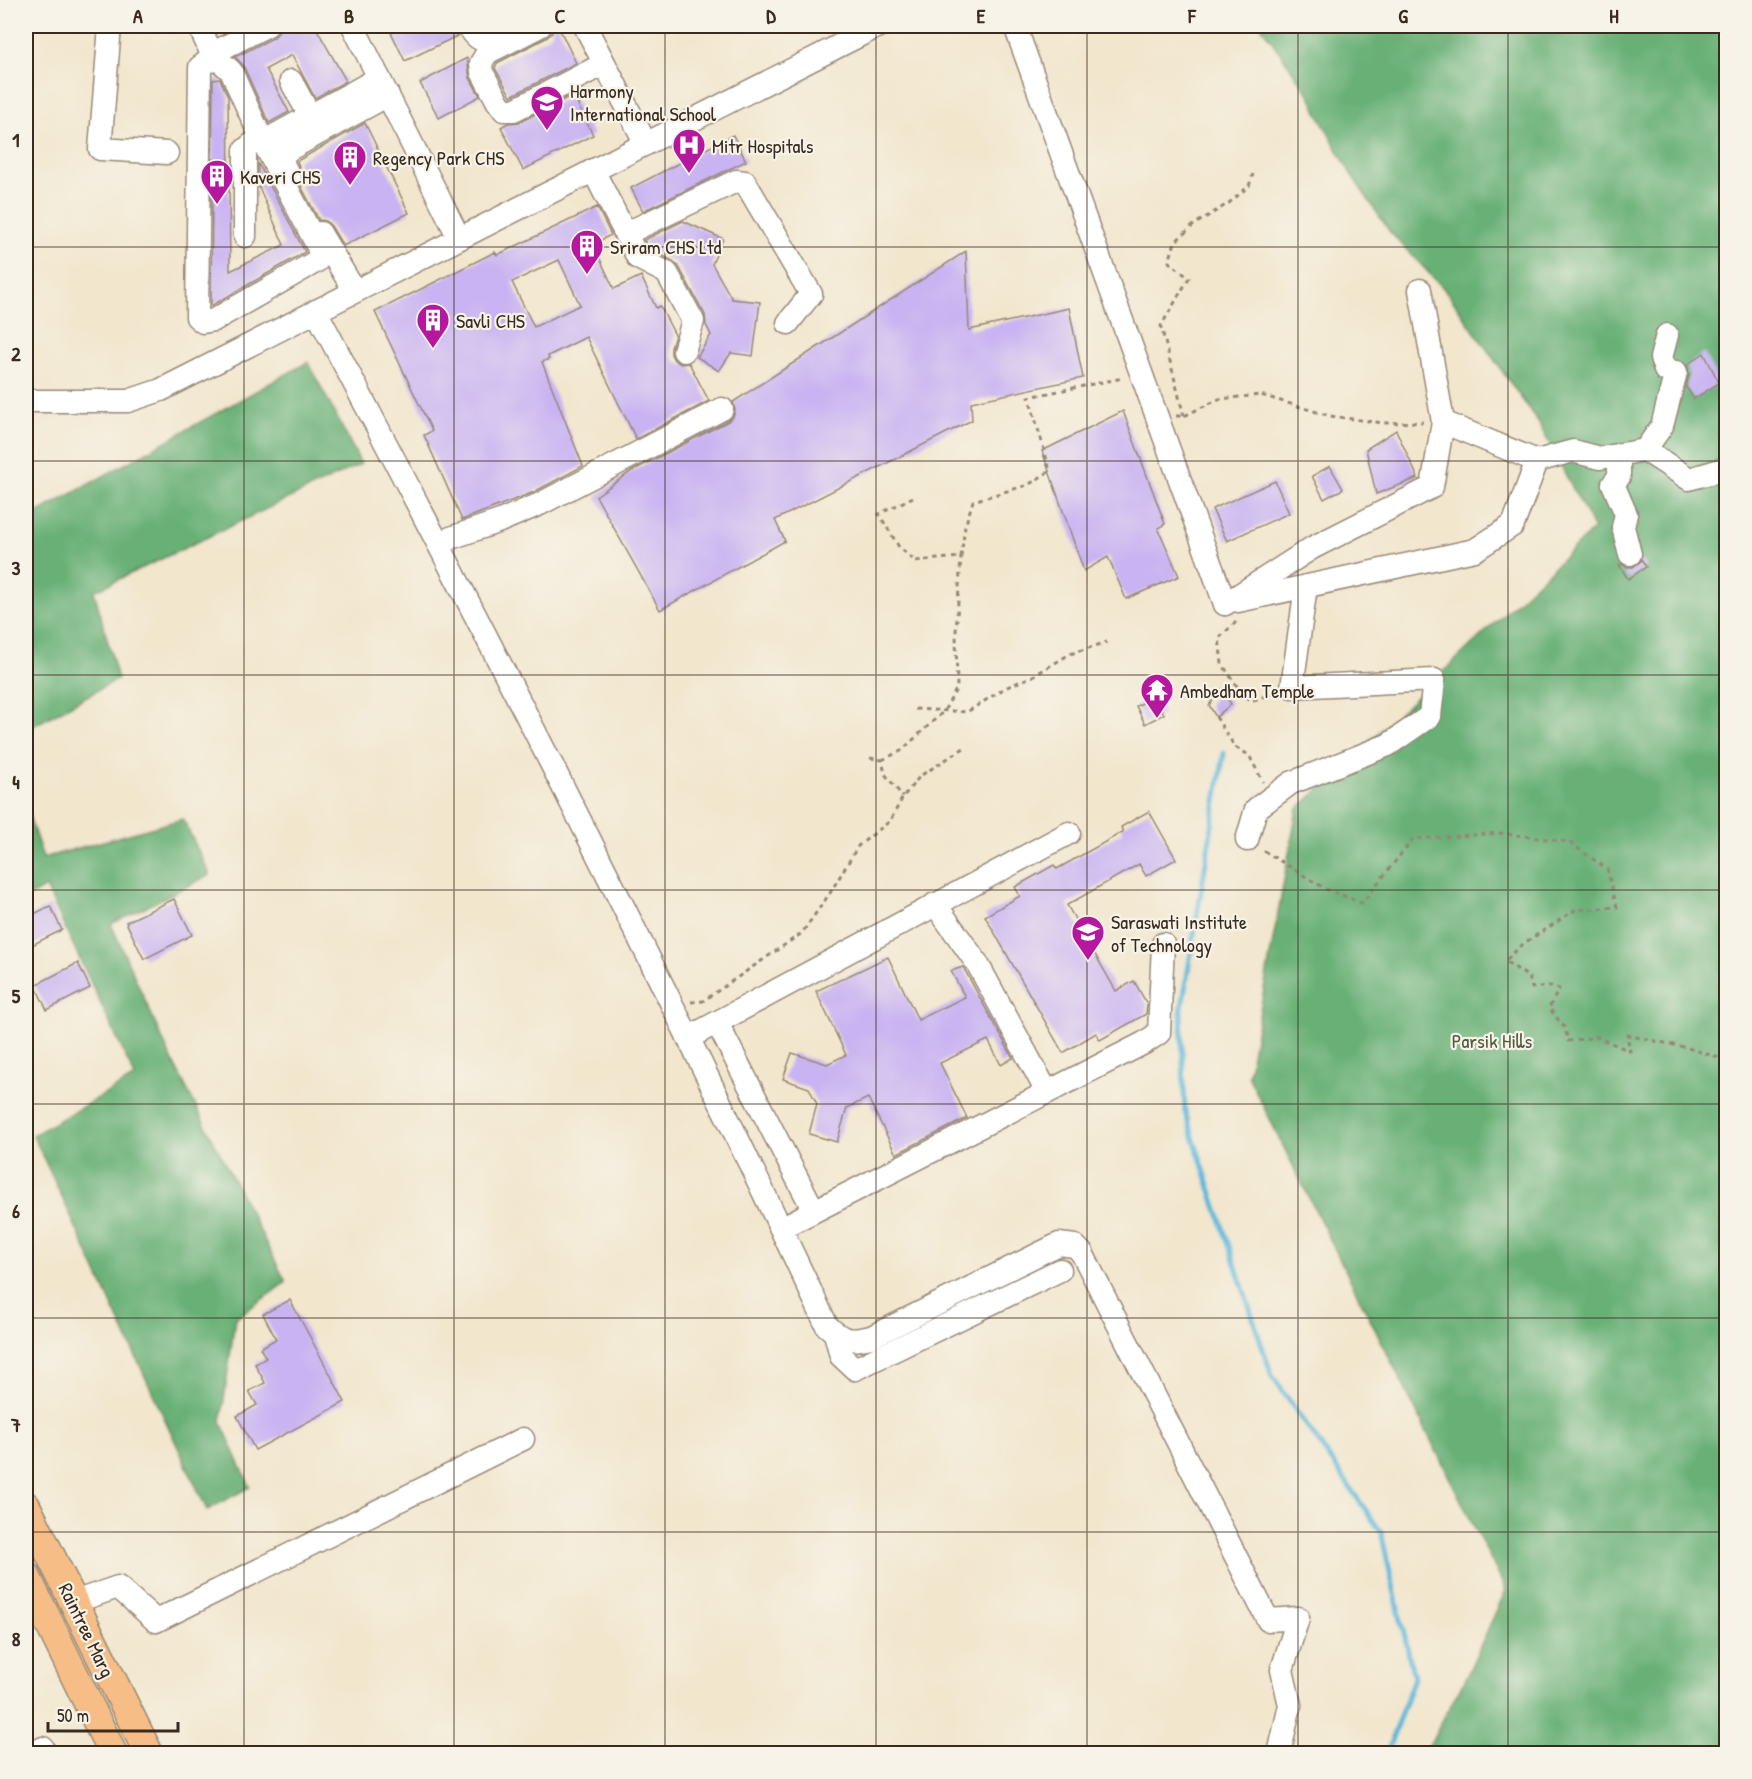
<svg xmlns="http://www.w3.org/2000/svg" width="1752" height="1779" font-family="'Patrick Hand',sans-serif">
  <rect width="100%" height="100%" fill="#f7f3e8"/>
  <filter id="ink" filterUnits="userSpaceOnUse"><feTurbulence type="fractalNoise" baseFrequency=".0167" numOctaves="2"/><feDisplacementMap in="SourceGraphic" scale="12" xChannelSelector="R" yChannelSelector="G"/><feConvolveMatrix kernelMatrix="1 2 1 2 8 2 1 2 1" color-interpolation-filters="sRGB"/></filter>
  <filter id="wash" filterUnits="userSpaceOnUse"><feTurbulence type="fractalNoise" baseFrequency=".008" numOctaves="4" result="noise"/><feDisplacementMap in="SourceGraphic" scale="24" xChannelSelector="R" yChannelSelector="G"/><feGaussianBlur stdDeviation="1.35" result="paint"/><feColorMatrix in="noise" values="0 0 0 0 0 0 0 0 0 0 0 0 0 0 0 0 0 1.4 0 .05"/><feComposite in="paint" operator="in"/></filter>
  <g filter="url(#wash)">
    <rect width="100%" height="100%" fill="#f2e6cd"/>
    <g fill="#68b076" stroke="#526d4a" stroke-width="1.5">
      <path d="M1261,26H1726V1753H1425L1467,1675L1506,1590L1248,1076L1297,810L1594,529L1538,422L1446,291L1390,232L1351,174L1317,112L1311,97Z"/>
      <path d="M308,362L361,464L94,591L118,679L26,730V541L28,518Z"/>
      <path d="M26,807L43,858L183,819L210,875L111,924L169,1054L286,1282L235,1319L221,1422L250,1487L207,1510L33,1135L135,1077L46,887L26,898Z"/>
    </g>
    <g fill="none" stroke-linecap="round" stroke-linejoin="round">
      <path stroke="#5cb7da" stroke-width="5" d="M1224,753L1181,1013L1185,1112L1272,1376L1381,1532L1414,1678L1386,1754"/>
    </g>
    <g id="blocks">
      <g fill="#c9b3f2" fill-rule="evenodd">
        <path d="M279,26H315L346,81L315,98L292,55L266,69L289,112L269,123L243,65L235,57L273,38L278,33Z"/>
        <path d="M388,26H456L459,35L405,61Z"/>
        <path d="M553,26H558L576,63L511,96L495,68L497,63L546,38L552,33Z"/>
        <path d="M467,58L470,78L480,96L439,118L420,83Z"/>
        <path d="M220,79L228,97L230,271L284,245L258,185V163L305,252L211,306L213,80Z"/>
        <path d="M573,95L593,135L523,170L501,127L508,123L520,122Z"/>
        <path d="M365,123L409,213L343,246L331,226L326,221L319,220L301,186L303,178L297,161Z"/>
        <path d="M733,135L746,161L643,211L631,188Z"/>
        <path d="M597,207L611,235L593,244L614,289L641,276L656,308L660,306L675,335L671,348V354L674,360L681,364L689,363L709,401L636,439L586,337L548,356L549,359L542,362L583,466L534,492L462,520L424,435L432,431L375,312L495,252L497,255ZM559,260L580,305L534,327L512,282Z"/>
        <path d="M683,221L723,239L712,264L732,299L760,302L753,356L731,353L719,371L697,357L711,335L706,325L705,315L679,267L673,261L648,248L644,240Z"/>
        <path d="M966,251L969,330L1069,308L1083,378L971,402L972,420L775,520L785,541L660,610L596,496L632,471L728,421L733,417L735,410L733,402Z"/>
        <path d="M1704,353L1719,383L1694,399L1686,387L1689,375L1687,365Z"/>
        <path d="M1123,411L1165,524L1158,528L1179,576L1126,599L1108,557L1084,571L1042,451Z"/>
        <path d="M1396,430L1418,478L1376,494L1366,449Z"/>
        <path d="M1330,466L1343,489L1324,499L1312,476Z"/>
        <path d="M1275,481L1289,513L1227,541L1212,509Z"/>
        <path d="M1642,560L1646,567L1628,579L1619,565L1621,564L1627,567H1633Z"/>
        <path d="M1221,689L1231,704L1216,717L1209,705Z"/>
        <path d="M1155,697L1164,714L1145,724L1136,706Z"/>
        <path d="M1149,811L1176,859L1146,876L1139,864L1067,905L1116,991L1134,981L1147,1004L1146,1014L1100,1040L1096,1033L1063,1053L985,916L1020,896L1015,887L1054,865L1057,869L1123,832L1121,827Z"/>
        <path d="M174,899L192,935L144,959L126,922Z"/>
        <path d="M50,906L62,930L26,948V918Z"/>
        <path d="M888,957L918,1020L965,997L951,971L963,967L1013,1058L1001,1065L988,1040L940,1063L967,1118L896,1154L868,1098L847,1108L837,1142L809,1134L817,1104L809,1088L783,1079L792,1053L827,1064L846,1055L816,991Z"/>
        <path d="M78,963L90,988L47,1010L35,985Z"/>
        <path d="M290,1300L345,1402L255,1450L237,1416L257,1405L249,1391L265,1383L255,1364L266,1358L260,1348L276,1339L263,1314Z"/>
      </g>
    </g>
  </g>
  <g filter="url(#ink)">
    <use href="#blocks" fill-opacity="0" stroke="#968876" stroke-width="1.5"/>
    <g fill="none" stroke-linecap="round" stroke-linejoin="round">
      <defs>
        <g id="minor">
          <path d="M110,26L100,149L167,153"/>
          <path d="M199,26L210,50L217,51L266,26"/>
          <path d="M353,26L459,238"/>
          <path d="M469,26C480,48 489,39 506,29"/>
          <path d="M540,26L487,53L481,63L482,72L498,102L504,110H514L604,64"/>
          <path d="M585,26L646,144"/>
          <path d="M1015,26L1225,604"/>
          <path d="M219,60L231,71L263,142L318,247L320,255L317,261L214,320L203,322L197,317L200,67L208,61Z"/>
          <path d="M291,81L310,116"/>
          <path d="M593,170L638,258L667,273L693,321L684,351"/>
          <path d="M290,178L284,166L282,157L288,150L388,95"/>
          <path d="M320,233L354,290"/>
          <path d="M625,234L736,181L745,182L811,294L788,323"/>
          <path d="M245,236V150L252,144L263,142L379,78"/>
          <path d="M1420,290L1443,422"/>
          <path d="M316,311C493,645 666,983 827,1326C844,1341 849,1342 871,1337L1059,1244L1075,1246L1082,1253L1268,1620L1298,1618L1282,1670L1290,1705L1279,1754"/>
          <path d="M26,401H128L161,390L878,26"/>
          <path d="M1645,450L1689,479L1724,469L1726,471"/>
          <path d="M1619,455V477L1613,484L1626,514L1623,527L1630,554"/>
          <path d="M439,542L500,521L540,504L722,409"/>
          <path d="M1238,601L1475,550L1513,525L1537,461"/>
          <path d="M1225,604L1312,548L1432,487L1443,422L1537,461L1573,451L1600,458L1645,450L1662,426L1676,372L1665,370L1661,358L1667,335"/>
          <path d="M1247,840L1256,809L1291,783L1388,745L1430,716L1434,680L1292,687L1306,586"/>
          <path d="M935,904L977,963L1047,1092"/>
          <path d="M717,1023L814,1211"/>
          <path d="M688,1038L1069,833"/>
          <path d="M781,1228L1144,1043L1159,1033L1163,944"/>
          <path d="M835,1333L841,1356L855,1369L1060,1270"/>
          <path d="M74,1602L118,1587L156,1621L523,1439"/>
          <path d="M31,1754L43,1748"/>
        </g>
        <g id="major">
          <path d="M26,1506L149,1754"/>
          <path d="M26,1576L113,1754"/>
        </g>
      </defs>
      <use href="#minor" stroke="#968876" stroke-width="25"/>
      <use href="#major" stroke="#968876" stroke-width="31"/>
      <g stroke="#968876" stroke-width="3" stroke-dasharray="4.5 4.5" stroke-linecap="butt">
        <path d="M1176,416H1184L1219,399L1261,395L1330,416L1383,423L1423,422"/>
        <path d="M1184,416L1161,326L1189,278L1169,262L1175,242L1195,224L1229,203L1249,186L1253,174"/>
        <path d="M913,497L879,514L899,547L915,561L961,557L965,526L973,501L1028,485L1050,471L1029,397L1123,378"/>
        <path d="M1236,622L1219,638L1222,664L1239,689L1251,701L1275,693"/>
        <path d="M915,709L967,712L1005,688L1033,676L1070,654L1107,642"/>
        <path d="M1216,717L1235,747L1249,755L1263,782"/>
        <path d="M870,758L882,760L885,774L903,797"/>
        <path d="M882,760L901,751L944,711L957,688L956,632L961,557"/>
        <path d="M1264,851L1326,889L1362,903L1413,839L1501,833L1569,842L1607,869L1617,907L1575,910L1523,944L1505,961L1529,977L1532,988L1550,986L1559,989L1549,1008L1565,1028L1568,1041L1597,1037L1630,1051L1627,1035L1688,1048L1726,1060"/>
        <path d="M691,1002L703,1001L802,933L830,893L858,846L890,821L903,797L920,776L964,748"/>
      </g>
      <use href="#minor" stroke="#fff" stroke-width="22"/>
      <use href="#major" stroke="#f6be86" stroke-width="28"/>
    </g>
  </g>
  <path fill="none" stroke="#3b2a1e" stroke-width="1.5" stroke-opacity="0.55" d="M244,26V1754M454,26V1754M665,26V1754M876,26V1754M1087,26V1754M1298,26V1754M1508,26V1754M26,247H1726M26,461H1726M26,675H1726M26,890H1726M26,1104H1726M26,1318H1726M26,1532H1726"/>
  <defs>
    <symbol id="school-pin" viewBox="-11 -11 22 30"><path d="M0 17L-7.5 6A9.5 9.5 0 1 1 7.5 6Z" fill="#b5179e" stroke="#f7f3e8"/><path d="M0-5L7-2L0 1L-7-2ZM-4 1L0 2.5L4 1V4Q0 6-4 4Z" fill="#fff"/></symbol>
    <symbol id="hospital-pin" viewBox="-11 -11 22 30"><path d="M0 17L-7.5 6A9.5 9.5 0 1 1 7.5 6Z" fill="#b5179e" stroke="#f7f3e8"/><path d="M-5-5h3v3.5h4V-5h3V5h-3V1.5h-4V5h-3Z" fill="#fff"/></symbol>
    <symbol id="building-pin" viewBox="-11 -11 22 30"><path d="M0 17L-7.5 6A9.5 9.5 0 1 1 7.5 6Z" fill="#b5179e" stroke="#f7f3e8"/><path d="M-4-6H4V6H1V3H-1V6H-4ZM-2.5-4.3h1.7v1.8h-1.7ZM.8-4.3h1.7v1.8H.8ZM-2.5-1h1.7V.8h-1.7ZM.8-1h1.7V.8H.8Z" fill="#fff"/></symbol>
    <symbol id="temple-pin" viewBox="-11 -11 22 30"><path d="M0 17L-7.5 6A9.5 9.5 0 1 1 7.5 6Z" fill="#b5179e" stroke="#f7f3e8"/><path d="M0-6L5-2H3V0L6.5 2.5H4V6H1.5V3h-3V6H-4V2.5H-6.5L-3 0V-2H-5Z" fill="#fff"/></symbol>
    <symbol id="university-pin" viewBox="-11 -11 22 30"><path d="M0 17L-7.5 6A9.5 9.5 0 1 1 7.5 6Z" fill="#b5179e" stroke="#f7f3e8"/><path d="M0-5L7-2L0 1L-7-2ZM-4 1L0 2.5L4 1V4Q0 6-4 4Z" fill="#fff"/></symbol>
  </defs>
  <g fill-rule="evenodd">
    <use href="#school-pin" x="528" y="83" width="38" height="52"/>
    <use href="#hospital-pin" x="670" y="126" width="38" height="52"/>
    <use href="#building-pin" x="331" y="138" width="38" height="52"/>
    <use href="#building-pin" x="198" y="157" width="38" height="52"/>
    <use href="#building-pin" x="568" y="227" width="38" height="52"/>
    <use href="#building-pin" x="414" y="301" width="38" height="52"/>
    <use href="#temple-pin" x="1138" y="671" width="38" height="52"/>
    <use href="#university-pin" x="1069" y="913" width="38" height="52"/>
  </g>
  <g text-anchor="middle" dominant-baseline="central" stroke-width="4.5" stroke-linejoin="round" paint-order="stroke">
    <g font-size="20" fill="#3b2a1e" stroke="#f7f3e8" text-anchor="start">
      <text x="570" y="90">Harmony<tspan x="570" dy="23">International School</tspan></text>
      <text x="712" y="145">Mitr Hospitals</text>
      <text x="373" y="157">Regency Park CHS</text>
      <text x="240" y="176">Kaveri CHS</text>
      <text x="610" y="246">Sriram CHS Ltd</text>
      <text x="456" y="320">Savli CHS</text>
      <text x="1180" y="690">Ambedham Temple</text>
      <text x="1111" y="921">Saraswati Institute<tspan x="1111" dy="23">of Technology</tspan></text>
    </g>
    <g font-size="20" fill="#505b3e" stroke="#f7f3e8">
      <text x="1492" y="1040">Parsik Hills</text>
    </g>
    <g font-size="20" fill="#3b2a1e" stroke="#f7f3e8">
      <text transform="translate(87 1630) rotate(64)">Raintree Marg</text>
    </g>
  </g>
  <rect width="1752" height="1779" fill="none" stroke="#f7f3e8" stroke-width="66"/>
  <path d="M48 1722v9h130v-9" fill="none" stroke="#3b2a1e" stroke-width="3"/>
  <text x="57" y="1722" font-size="18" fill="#3b2a1e" stroke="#f7f3e8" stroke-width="4.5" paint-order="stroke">50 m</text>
  <rect x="33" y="33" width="1686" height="1713" fill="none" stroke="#3b2a1e" stroke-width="2"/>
  <g font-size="20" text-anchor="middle" font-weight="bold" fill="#3b2a1e">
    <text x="138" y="23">A</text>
    <text x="349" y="23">B</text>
    <text x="560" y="23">C</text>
    <text x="771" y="23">D</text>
    <text x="981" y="23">E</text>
    <text x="1192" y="23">F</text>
    <text x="1403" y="23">G</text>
    <text x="1614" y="23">H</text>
    <text x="16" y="147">1</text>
    <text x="16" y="361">2</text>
    <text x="16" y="575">3</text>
    <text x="16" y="789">4</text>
    <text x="16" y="1003">5</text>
    <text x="16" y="1218">6</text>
    <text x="16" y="1432">7</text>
    <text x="16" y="1646">8</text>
  </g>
</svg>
